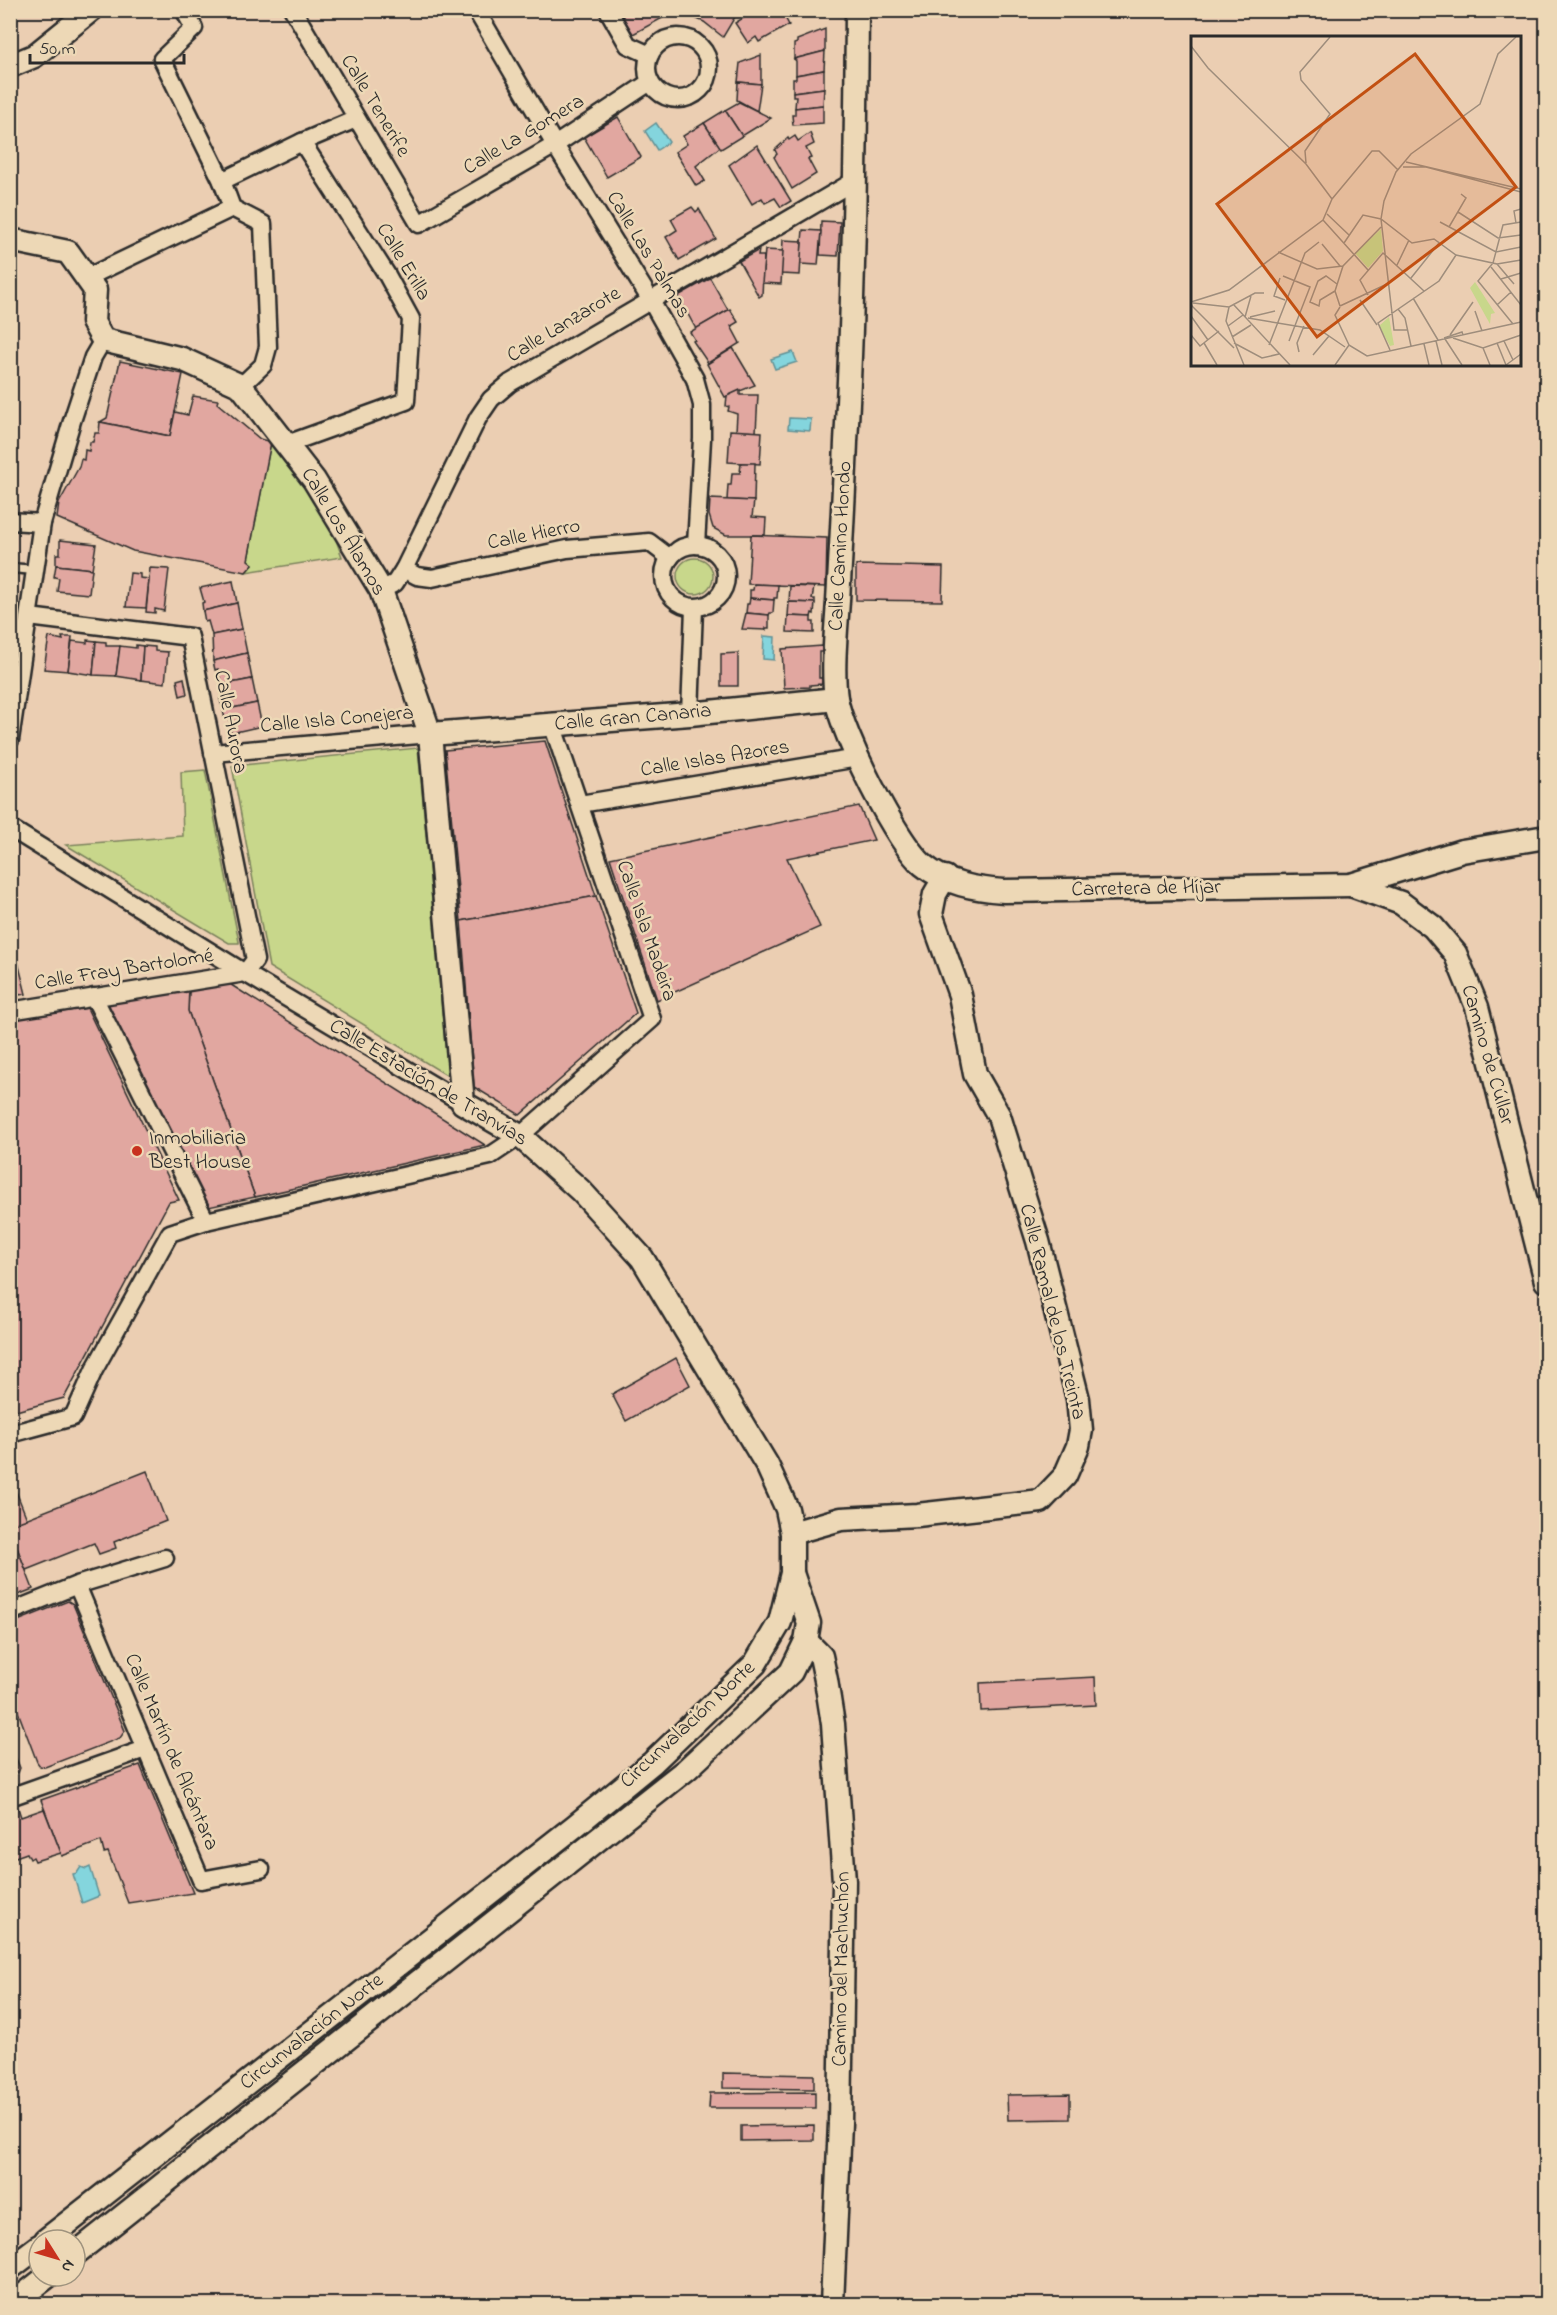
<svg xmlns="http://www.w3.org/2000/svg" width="1557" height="2315" font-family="'Indie Flower',sans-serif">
  <rect width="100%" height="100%" fill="#ebceb2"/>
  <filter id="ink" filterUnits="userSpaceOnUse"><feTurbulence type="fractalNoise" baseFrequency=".0167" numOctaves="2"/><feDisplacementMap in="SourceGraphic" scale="12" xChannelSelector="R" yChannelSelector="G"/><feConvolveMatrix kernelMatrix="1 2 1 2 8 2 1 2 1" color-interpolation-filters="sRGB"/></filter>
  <g filter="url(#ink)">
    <g fill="#c8d78b" stroke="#7a815b" stroke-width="1.5">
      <path d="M272,437L328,517L342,557L246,572L253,564L248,560Z"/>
      <circle cx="695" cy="576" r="18"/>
      <path d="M418,748L448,1076L269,967L232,766Z"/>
      <path d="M205,770L239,942V943H229L66,845L183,836L181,772Z"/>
    </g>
    <g fill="#84d5dd" stroke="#609196" stroke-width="1.5">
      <path d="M656,123L669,142L657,150L645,131Z"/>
      <path d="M793,352L797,362L775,369L771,359Z"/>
      <path d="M789,418L811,419L810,431L788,429Z"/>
      <path d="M764,636L775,637L774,660L763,659Z"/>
      <path d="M81,1867L86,1869L90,1867L99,1896L82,1903L73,1874L77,1873Z"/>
    </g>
    <g fill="#e1a7a0" stroke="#2b2b2b" stroke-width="1.5">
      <path d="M618,10H665L668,15L633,34Z"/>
      <path d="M698,10H739L723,37L704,22L695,18Z"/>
      <path d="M756,10H781L789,25L759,42L756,37L748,43L735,23Z"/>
      <path d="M825,29V51L794,59V44L797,43V40Z"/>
      <path d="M825,51L824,70L796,75V61L794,59Z"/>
      <path d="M761,55V84L738,82L740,63Z"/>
      <path d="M824,70V88L793,92V79H796V75Z"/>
      <path d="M738,82L761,84L757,111L737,100Z"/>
      <path d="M824,88L823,105L795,108L796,96H793V92Z"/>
      <path d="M739,102L771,118L742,136L725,110Z"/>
      <path d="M823,105V123L793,125L792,115H795V108Z"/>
      <path d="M725,110L742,136L721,149L704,123Z"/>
      <path d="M618,117L641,157L607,177L584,137Z"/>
      <path d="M704,123L720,147L696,166L705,181L696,186L675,152L687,144L683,136Z"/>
      <path d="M810,133L814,144L806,148L811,158L808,159L816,174L792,189L774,157L777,154L775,150L788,138L789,140L795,136L798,141Z"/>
      <path d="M757,145L791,201L781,207L775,198L765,203L762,198L752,204L729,165Z"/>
      <path d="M692,207L696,212L699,209L716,239L679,260L666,237L677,230L671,219Z"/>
      <path d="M821,221L840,222L838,256L820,255Z"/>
      <path d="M803,230L821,231L818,265L800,264Z"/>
      <path d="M783,240L802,241L800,275L781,274Z"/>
      <path d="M759,250L758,256H764L762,295L759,297L739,261Z"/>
      <path d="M765,250L783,251L781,284L762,283Z"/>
      <path d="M710,278L728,310L696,329L678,296Z"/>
      <path d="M730,309L738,322L731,326L740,343L708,363L693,341L695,340L690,332Z"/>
      <path d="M733,348L755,385L725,397L707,364Z"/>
      <path d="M120,361L183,374L170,436L100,422L107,418Z"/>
      <path d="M740,390V395H758L756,432L736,431L737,414L728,411L729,407L726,406L727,396Z"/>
      <path d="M193,396L218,400L217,403L260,439L267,441L272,437L248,560L253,564L246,572L133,551L57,518L59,503L79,467L81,459L84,460L85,450L89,451L90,442H93L95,433H99L100,422L170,436L175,412L188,415Z"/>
      <path d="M730,430L762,432L760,464L728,462Z"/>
      <path d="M741,463H755L754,501L727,500L728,485H731L732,473H740Z"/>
      <path d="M710,499L754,501L752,517L766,518L765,535H726L713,528L709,515Z"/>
      <path d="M751,535L827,538L826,587L748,584Z"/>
      <path d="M60,540L96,544L92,569L56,565V554H60Z"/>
      <path d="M56,565L92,569L89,594L57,591L59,578L54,577Z"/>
      <path d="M856,565L943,567L942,601L856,600Z"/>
      <path d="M150,568L169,569L164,611L155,609V613L146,612Z"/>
      <path d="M130,573L140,574V578L149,579L146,608L126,607Z"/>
      <path d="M233,581L237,603L203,611L202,603L204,602L200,588Z"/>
      <path d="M754,584L778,585L777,598H774V600L750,598V590H753Z"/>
      <path d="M790,586L814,587L812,599H815V603L789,602Z"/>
      <path d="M750,598L774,600L773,613H770L769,615L746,613L747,604H749Z"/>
      <path d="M789,602L815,603L814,614L812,613L811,617L788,616Z"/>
      <path d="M237,603L242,629L212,635L208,621L205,622L203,611Z"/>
      <path d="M746,613L769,615V628H766V630L742,629Z"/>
      <path d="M788,616L811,617V622H814V633L787,632Z"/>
      <path d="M242,629L247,653L213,661L212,635Z"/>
      <path d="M10,632H16L10,674Z"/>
      <path d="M49,637L63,640L62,637H72L68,671L44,669Z"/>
      <path d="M87,640L96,641L93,675L68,671L72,641L87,643Z"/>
      <path d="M96,641L106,642V646H120L116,676L93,675Z"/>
      <path d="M136,645L143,646L141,680L116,676L120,646L136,648Z"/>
      <path d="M143,646L155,647V651L168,652L165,683L141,680Z"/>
      <path d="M822,646V652H819V678H822V684L810,685V687L784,688L782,649Z"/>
      <path d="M247,653L252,679L221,685L218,669L215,670L213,661Z"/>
      <path d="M738,653V686H721V654Z"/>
      <path d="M184,678L187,694L180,696L177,680Z"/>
      <path d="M252,679L257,703L223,710L220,699L223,698L221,685Z"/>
      <path d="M257,703L262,726L231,733L230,718L225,719L223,710Z"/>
      <path d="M545,741L596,896L461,921L445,750Z"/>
      <path d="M859,806L874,840L787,858L820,927L657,1000L610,858Z"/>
      <path d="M10,850L14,903L10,904Z"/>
      <path d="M596,896L636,1013L520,1115L474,1087L461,921Z"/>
      <path d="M10,914L15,950L26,994L10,996Z"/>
      <path d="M228,983L485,1145L255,1197L188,1011L189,989Z"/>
      <path d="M189,989L188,1011L255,1197L204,1208L105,1003Z"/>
      <path d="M87,1008L179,1200L169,1202L64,1398L16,1411L10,1388V1020Z"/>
      <path d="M676,1358L690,1385L626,1421L612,1394Z"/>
      <path d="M147,1471L166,1521L114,1542L116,1548L99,1554L94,1543L26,1570L10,1531V1525Z"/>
      <path d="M10,1476L27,1519L10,1525Z"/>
      <path d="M13,1537L33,1589L15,1596L10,1585V1538Z"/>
      <path d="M68,1601L73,1604L125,1731L120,1738L45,1767L40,1766L37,1762L17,1709L10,1714V1698L13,1697L10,1691V1624Z"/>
      <path d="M1095,1677L1096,1705L981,1711L980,1683Z"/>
      <path d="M10,1744L20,1768L18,1773L10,1776Z"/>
      <path d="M140,1765L193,1893L128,1903L108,1852L104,1853L101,1841L62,1856L41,1800Z"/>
      <path d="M18,1808L21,1817L44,1809L61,1853L35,1861L33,1857L30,1859L27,1853L10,1859V1810Z"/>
      <path d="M723,2073L814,2075V2089L723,2088Z"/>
      <path d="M815,2092V2108H709L710,2093Z"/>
      <path d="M1070,2094V2119L1008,2120L1007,2095Z"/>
      <path d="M814,2125V2140L741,2141V2126Z"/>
    </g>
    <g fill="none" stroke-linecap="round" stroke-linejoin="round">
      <defs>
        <path id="lane" d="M10,568L36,570"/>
        <g id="street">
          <path d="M184,10L194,28L162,59L222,181L232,208L263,224L268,347L263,365L241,386"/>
          <path d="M293,10L419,224L555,145L650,82"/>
          <path d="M476,10L555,145L650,299L695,379L702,405V439L696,545"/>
          <path d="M608,10L628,45L650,55"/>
          <circle cx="678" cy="68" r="31"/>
          <path d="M302,142L356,119"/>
          <path d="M222,181L302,142L387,275L411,319L406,401L287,444"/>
          <path d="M86,278L232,208"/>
          <path d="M10,521L42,523"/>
          <circle cx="695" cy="576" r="31"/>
          <path d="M404,569L417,576L432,578L567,549L649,542L670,558"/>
          <path d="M381,590L395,583L404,569L478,418L491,399L510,383L856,180"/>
          <path d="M690,714L694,608"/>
          <path d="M10,740L42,523L72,421L93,357L103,340"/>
          <path d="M213,753L430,734"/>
          <path d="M580,804L858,758"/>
          <path d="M10,828L245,973L463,1103"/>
          <path d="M94,997L206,1221"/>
          <path d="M10,1011L245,973L255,960L190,637L29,617"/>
          <path d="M10,1434L73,1417L94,1370L170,1233L206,1221L490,1156L520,1136L652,1019L552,724"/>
          <path d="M77,1585L201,1880L261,1869"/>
          <path d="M10,1612L77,1585L165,1558"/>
          <path d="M10,1797L145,1749"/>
        </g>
        <g id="secondary">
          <path d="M857,10C856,154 854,298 846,442C844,495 841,548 838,601C836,631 832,670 836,698C842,734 896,842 923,865C946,884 975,889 1004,891L1351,885L1462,851L1546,837"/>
          <path d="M10,66L34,56L91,10"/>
          <path d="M10,240L68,252L95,290L93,322L103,340L182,359L241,386L314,480L381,590L430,734L463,1103L520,1136L581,1191L642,1258L767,1465L787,1509L792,1533V1573L780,1622L755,1664L652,1763L575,1826L46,2240"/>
          <path d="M430,734L690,714L836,699"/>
          <path d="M1351,885L1401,903L1433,927L1455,953L1477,1007L1546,1281"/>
          <path d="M792,1533L841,1519L917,1515L1041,1501L1065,1476L1078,1446L1081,1430L1078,1399L1038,1241L999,1116L975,1074L960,995L931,914L935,894L945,877"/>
          <path d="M806,1641L821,1656L826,1680L833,1724L844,1881L840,2123L832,2304"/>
          <path d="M75,2254L687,1769L791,1672L806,1641L809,1623L792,1573"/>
          <path d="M10,2268L39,2246"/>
          <path d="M12,2304L48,2276"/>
        </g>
      </defs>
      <use href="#lane" stroke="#2b2b2b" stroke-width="13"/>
      <use href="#street" stroke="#2b2b2b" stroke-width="21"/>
      <use href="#secondary" stroke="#2b2b2b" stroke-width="27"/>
      <use href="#lane" stroke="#edd8b6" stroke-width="8"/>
      <use href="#street" stroke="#edd8b6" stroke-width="16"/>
      <use href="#secondary" stroke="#edd8b6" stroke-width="22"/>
    </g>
  </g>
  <circle fill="#c8321e" stroke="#edd8b6" stroke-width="2" cx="137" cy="1151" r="6"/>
  <g text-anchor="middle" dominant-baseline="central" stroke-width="5" stroke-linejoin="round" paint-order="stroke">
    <g font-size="21" fill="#2b2b2b" stroke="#edd8b6">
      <text transform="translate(375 106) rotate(59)">Calle Tenerife</text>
      <text transform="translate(524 135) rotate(-31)">Calle La Gomera</text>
      <text transform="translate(648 255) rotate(59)">Calle Las Palmas</text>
      <text transform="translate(403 262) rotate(59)">Calle Erilla</text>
      <text transform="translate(564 325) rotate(-31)">Calle Lanzarote</text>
      <text transform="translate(343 532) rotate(59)">Calle Los Álamos</text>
      <text transform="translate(534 535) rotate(-11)">Calle Hierro</text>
      <text transform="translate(841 546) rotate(-87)">Calle Camino Hondo</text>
      <text transform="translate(633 718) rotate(-5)">Calle Gran Canaria</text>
      <text transform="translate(337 720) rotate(-5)">Calle Isla Conejera</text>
      <text transform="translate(230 722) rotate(79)">Calle Aurora</text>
      <text transform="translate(715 759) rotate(-9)">Calle Islas Azores</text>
      <text transform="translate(1146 889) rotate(-1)">Carretera de Híjar</text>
      <text transform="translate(646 931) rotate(71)">Calle Isla Madeira</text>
      <text transform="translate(124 970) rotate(-9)">Calle Fray Bartolomé</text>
      <text transform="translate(1487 1055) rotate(74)">Camino de Cúllar</text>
      <text transform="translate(428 1083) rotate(31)">Calle Estación de Tranvías</text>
      <text transform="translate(1052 1312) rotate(76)">Calle Ramal de los Treinta</text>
      <text transform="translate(688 1725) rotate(-43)">Circunvalación Norte</text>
      <text transform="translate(171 1752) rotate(67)">Calle Martín de Alcántara</text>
      <text transform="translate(842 1969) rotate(-89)">Camino del Machuchón</text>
      <text transform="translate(312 2032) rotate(-38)">Circunvalación Norte</text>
    </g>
    <g font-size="21" fill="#2b2b2b" stroke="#edd8b6" text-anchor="start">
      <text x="149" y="1139">Inmobiliaria<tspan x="149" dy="24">Best House</tspan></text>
    </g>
  </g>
  <g transform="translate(1191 36)">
    <rect width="330" height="330" fill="#ebceb2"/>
    <path d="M190,193L192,215L177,232L164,217ZM284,246L304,277L300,278L299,288L279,252ZM198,281L203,309L199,310L188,290Z" fill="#c8d78b"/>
    <path fill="none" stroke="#9e8d7c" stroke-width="1.5" d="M0,10L17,32L115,128L141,163M215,126L330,153M115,127L114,115L139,78L110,44L109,36L139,1M212,131H235L330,156M141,163L181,115H188L207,134M267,176L307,202L330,199M136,178L158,199M132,184L177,234M249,186L305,216L330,211M325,187L323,175L330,173M258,191L275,162L270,158M153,207L172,179L190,183L221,207L243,203L265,219L306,228L323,248M131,208L149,230M87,216L126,233L152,230M306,228L330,224M206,229L218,204M300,231L330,269M92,240L119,251L98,305M89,242L83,260L94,264M220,242L248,207M310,243L330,237M144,255L129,264L128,270L119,266L127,245L135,240L146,248M177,259L169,244L192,217L233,255M222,262L247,304M169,264L186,289M0,266L38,254L132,184L141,163M2,267L38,271L64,257H73M42,268L99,329M0,269L43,312M306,269L320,256M149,270L144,255L152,230L190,191M149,270L196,248M38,271L35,285L53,329M149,271L144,279L158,309M207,273L214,282L220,310M284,275L291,295M0,280L17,304M54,281L60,260M59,281L84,275M57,282L129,294L154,311M322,288L287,245L302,227L312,189L330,186M37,290L52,279M216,294H203L190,183L193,165L205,136L220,118L289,68L307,18L325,1M0,299L9,310L28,295M259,299L282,266M41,301L60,289M253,302L271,296L272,299M262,302L292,312L330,299M254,303L271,329M245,305L251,329M313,305L322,324M13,307L26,329M43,307L71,322L88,318M306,307L315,329M233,308L238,329M78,309L114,217L128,206M292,312L299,329M199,314L187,287L248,245L265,219M108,316L106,307L113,290M122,319L138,300M144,329L158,309L176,320L330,286M315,329L330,318"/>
    <path fill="#c25012" fill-opacity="0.15" stroke="#c25012" stroke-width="3" d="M224,18L325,151L126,301L26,168Z"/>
    <rect width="330" height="330" fill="none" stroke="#2b2b2b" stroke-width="3"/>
  </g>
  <rect width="1557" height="2315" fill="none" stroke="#edd8b6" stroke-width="36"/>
  <rect x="18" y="18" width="1521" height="2279" fill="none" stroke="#2b2b2b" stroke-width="2" filter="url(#ink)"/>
  <g transform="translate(57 2258) rotate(127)"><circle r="28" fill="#edd8b6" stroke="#9f937e" stroke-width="1.5"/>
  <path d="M0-4.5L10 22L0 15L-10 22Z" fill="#c8321e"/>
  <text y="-9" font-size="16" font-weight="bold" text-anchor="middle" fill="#2b2b2b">N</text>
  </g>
  <path d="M30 54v9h154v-9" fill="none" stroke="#2b2b2b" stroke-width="3"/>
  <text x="39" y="54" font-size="18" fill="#2b2b2b" stroke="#edd8b6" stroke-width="4.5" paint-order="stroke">50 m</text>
</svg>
